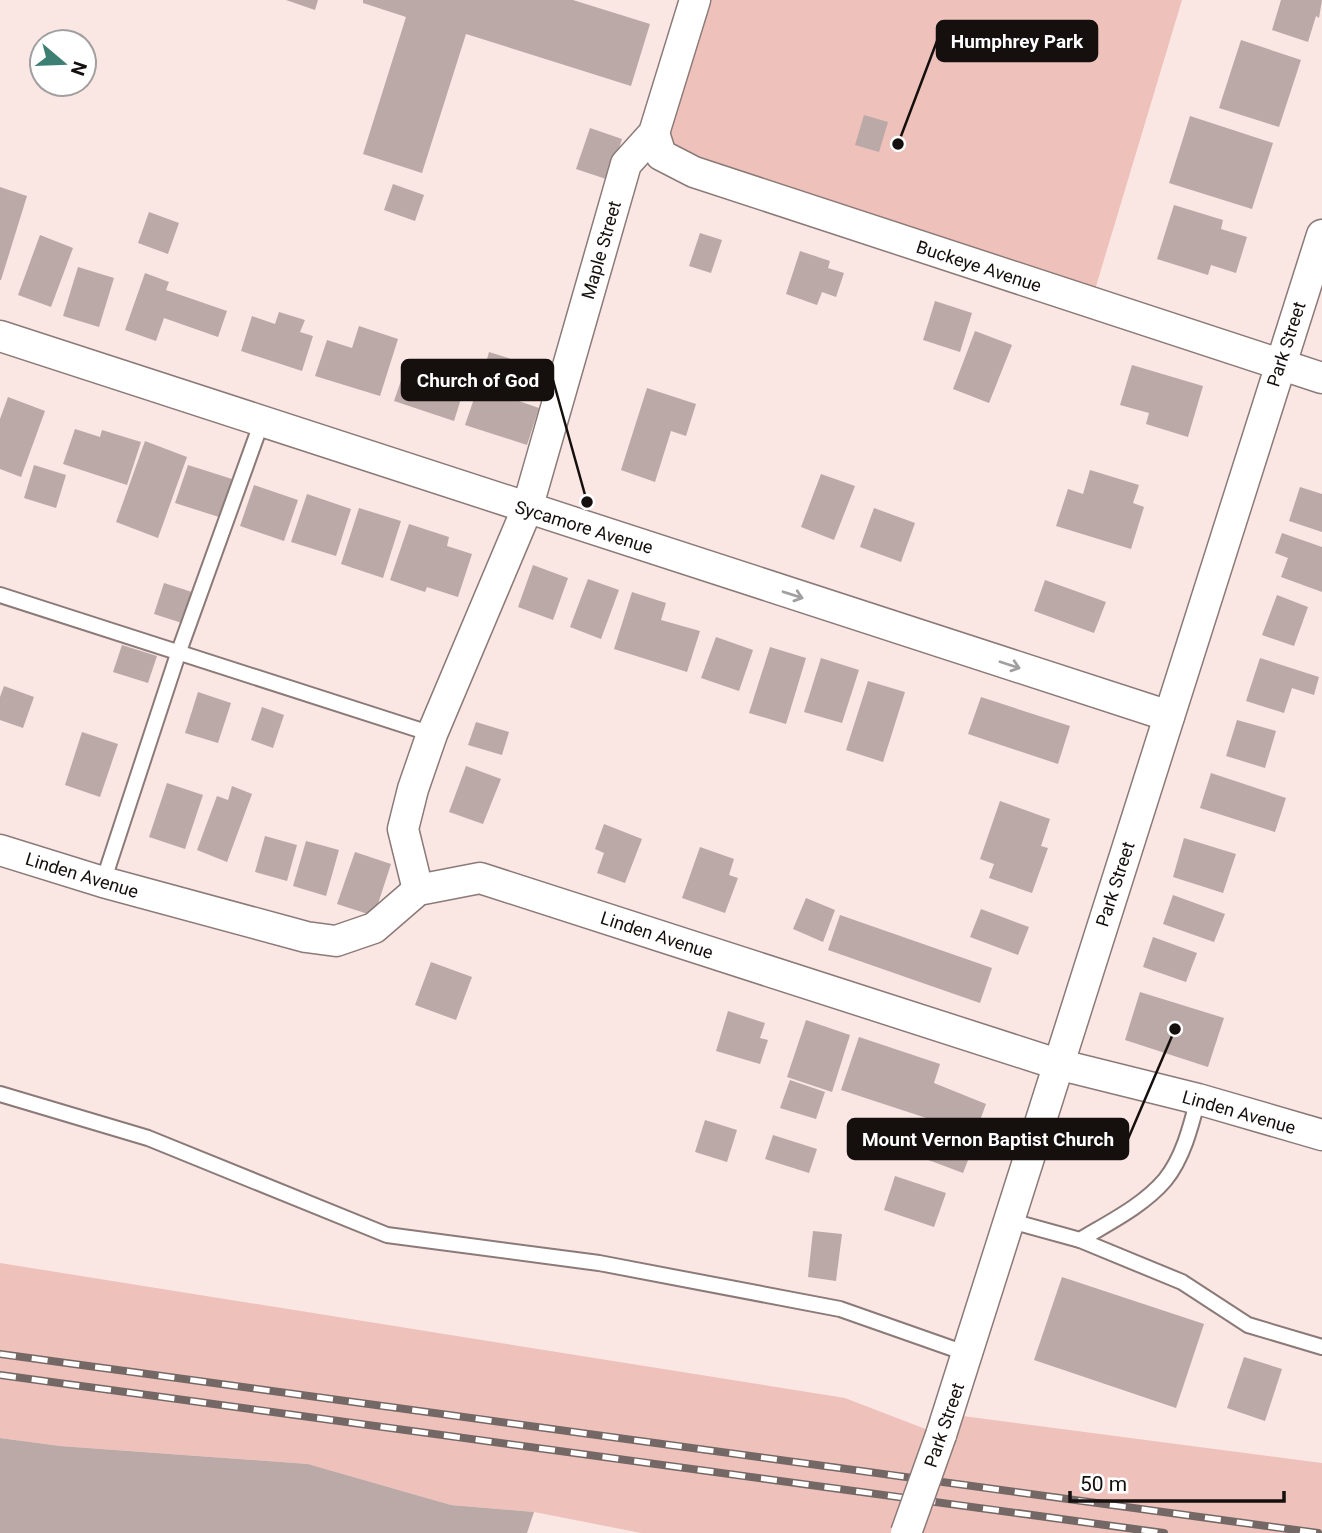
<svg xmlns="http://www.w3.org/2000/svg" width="1322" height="1533" font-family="Roboto,sans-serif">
  <rect width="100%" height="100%" fill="#fae7e4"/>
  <g fill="#eec2bb">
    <path d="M695,0H1182L1091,303L661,155Z"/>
    <path d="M0,1263L845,1398L941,1435L948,1414L1322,1463V1533H641L534,1512L451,1505L308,1464L60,1446L0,1438Z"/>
  </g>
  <g fill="#baa9a6">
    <path d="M286,0H318L315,10Z"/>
    <path d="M363,0H573L650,24L631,86L466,34L422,173L363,154L406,17L363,3Z"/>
    <path d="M1281,0H1322L1319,18L1316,16L1308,42L1272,30Z"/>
    <path d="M1241,40L1301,60L1279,127L1219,108Z"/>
    <path d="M864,115L888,122L879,152L855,145Z"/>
    <path d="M1190,116L1273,143L1252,209L1169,183Z"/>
    <path d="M590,128L622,139L609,180L576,169Z"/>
    <path d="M393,184L424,195L415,221L384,210Z"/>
    <path d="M0,187L27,196L1,280H0Z"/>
    <path d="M1174,205L1223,220L1221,229L1247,237L1236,273L1211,265L1208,275L1157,259Z"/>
    <path d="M149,212L179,223L168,254L138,243Z"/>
    <path d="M700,233L722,240L711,273L689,266Z"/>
    <path d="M40,235L73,248L51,307L18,295Z"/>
    <path d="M800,251L830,261L828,268L844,273L836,297L822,292L817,305L786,294Z"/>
    <path d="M78,267L114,278L99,327L63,316Z"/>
    <path d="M145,273L169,282L166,290L227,311L218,337L164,318L156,341L125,330Z"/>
    <path d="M935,301L972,313L960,352L923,340Z"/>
    <path d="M279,312L305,320L300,332L313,336L302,371L241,351L252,316L275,324Z"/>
    <path d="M359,326L398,339L380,396L315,376L327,340L352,348Z"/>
    <path d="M975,331L1012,345L989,403L953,389Z"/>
    <path d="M489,352L524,363L514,391L481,380Z"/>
    <path d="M407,363L466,383L454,421L394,401Z"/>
    <path d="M1132,365L1203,386L1188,437L1146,424L1149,413L1120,405Z"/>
    <path d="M478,387L539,408L527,445L465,425Z"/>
    <path d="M647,388L696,404L686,436L671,431L655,482L621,470Z"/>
    <path d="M8,397L45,411L21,477L0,469V419Z"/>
    <path d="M75,429L100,437L102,430L141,442L127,485L63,464Z"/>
    <path d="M145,441L187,457L158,538L116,522Z"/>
    <path d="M34,465L66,475L56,508L24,498Z"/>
    <path d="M188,465L232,479L219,517L175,503Z"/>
    <path d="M1090,470L1139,485L1133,503L1144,507L1131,549L1056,526L1068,489L1083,494Z"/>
    <path d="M821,474L855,486L834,540L801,527Z"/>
    <path d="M254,485L298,500L284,541L240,526Z"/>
    <path d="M1300,487L1322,494V532L1289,521Z"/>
    <path d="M307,494L351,509L336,556L291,542Z"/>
    <path d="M359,508L401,521L383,578L341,564Z"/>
    <path d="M874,508L915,523L901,562L860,547Z"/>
    <path d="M409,524L449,537L447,546L472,554L458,597L427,587L425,592L390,580Z"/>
    <path d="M1282,533L1322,547V592L1281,577L1288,558L1275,553Z"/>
    <path d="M533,565L568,578L553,620L518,607Z"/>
    <path d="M588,579L619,590L601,639L570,627Z"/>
    <path d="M1045,580L1106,602L1094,633L1034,611Z"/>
    <path d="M164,583L195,593L185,624L154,614Z"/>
    <path d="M632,592L666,603L661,620L700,631L687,672L614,649Z"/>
    <path d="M1277,595L1308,607L1294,646L1262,635Z"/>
    <path d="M716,637L753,650L739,691L701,678Z"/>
    <path d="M122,645L157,656L148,683L113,672Z"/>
    <path d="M770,647L806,658L786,724L749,713Z"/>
    <path d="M821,658L859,670L842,723L804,712Z"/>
    <path d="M1260,658L1319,677L1314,695L1292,688L1284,713L1246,701Z"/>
    <path d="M868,681L905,692L883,762L846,750Z"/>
    <path d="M4,686L34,697L23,728L0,720V697Z"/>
    <path d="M198,692L231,703L218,743L185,733Z"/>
    <path d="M981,697L1070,726L1058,764L968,734Z"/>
    <path d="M262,707L284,715L273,748L251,740Z"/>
    <path d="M1237,720L1276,731L1265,768L1226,756Z"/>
    <path d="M476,722L509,732L502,755L468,745Z"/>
    <path d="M82,732L118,744L100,797L65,785Z"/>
    <path d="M466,766L501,779L483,824L449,812Z"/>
    <path d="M1211,773L1286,798L1275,832L1200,808Z"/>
    <path d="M167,783L203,795L185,849L149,837Z"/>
    <path d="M232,786L252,794L227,862L197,850L217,796L228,800Z"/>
    <path d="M1000,801L1050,819L1041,846L1048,848L1032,893L989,878L994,864L980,859Z"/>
    <path d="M604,824L642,839L625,883L597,873L604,853L595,849Z"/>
    <path d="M265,836L297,845L287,881L255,872Z"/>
    <path d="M1184,838L1236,854L1223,893L1173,877Z"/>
    <path d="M306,841L339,850L326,896L293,886Z"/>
    <path d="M700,847L734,859L729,875L738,878L725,913L682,898Z"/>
    <path d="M355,852L391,864L374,916L337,904Z"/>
    <path d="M1173,895L1225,914L1214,942L1163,924Z"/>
    <path d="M806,898L835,910L823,942L793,929Z"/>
    <path d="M981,909L1029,927L1018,955L970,937Z"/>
    <path d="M840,915L992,968L980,1003L828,950Z"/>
    <path d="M1153,937L1197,953L1186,982L1143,967Z"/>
    <path d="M431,962L472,977L456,1020L415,1005Z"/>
    <path d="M1140,992L1224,1018L1208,1067L1125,1040Z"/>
    <path d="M728,1011L765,1023L760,1038L768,1040L760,1064L716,1051Z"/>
    <path d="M806,1020L850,1035L832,1092L787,1077Z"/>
    <path d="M859,1037L940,1064L934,1083L986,1104L975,1134L841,1090Z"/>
    <path d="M790,1080L825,1092L816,1119L780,1108Z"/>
    <path d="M705,1120L737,1130L727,1162L695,1152Z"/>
    <path d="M910,1121L974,1145L963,1173L899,1149Z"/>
    <path d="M773,1135L817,1149L809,1173L765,1159Z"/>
    <path d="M895,1176L946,1193L934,1227L884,1210Z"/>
    <path d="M813,1231L842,1234L836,1281L808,1277Z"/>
    <path d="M1062,1277L1204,1324L1176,1408L1034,1360Z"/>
    <path d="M1244,1357L1282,1369L1265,1421L1227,1408Z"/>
    <path d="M0,1438L60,1446L308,1464L451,1505L534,1512L527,1533H0Z"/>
  </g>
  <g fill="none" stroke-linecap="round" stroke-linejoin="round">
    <defs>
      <g id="service">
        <path d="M0,595L432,734"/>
        <path d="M103,882L178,654L262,421"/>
        <path d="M0,1094L148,1138L387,1235L599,1263L840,1309L968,1354"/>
        <path d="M1011,1221L1080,1240C1108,1223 1143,1206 1165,1180C1183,1158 1191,1126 1198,1099"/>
        <path d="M1080,1240L1182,1282L1248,1325L1322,1347"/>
      </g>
      <g id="minor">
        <path d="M654,133L661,155L694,172L1322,378"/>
        <path d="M0,336L1169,716"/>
        <path d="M0,850L103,882L306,937L336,941L374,928L418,890L480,878L1057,1064L1198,1099L1322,1135"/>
        <path d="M418,890L403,829L413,789L432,734L527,509L626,164L654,133L695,0"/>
        <path d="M941,1435L1322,235"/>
      </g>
    </defs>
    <use href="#service" stroke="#8b7a77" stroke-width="18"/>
    <use href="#minor" stroke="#8b7a77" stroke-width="33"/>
    <use href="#service" stroke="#fff" stroke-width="14"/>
    <use href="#minor" stroke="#fff" stroke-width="30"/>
    <defs>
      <g id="rail">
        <path d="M0,1354L1318,1533"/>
        <path d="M0,1375L1164,1533"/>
      </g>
    </defs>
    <use href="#rail" stroke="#736866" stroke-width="8"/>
    <use href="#rail" stroke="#fff" stroke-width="5" stroke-dasharray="16" stroke-linecap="butt"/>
    <defs>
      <path id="minor-bridge" d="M906,1533L941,1435"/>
    </defs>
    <use href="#minor-bridge" stroke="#8b7a77" stroke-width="33" stroke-linecap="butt"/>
    <use href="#minor-bridge" stroke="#fff" stroke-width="30"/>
  </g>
  <defs><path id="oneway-shaft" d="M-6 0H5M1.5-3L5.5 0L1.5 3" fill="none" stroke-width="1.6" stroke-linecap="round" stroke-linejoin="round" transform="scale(1.75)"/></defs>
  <g stroke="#a19f9f">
    <use href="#oneway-shaft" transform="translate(793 595) rotate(18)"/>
    <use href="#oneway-shaft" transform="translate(1010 665) rotate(18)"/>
  </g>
  <g text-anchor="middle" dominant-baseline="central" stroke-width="7" stroke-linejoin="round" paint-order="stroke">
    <g font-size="18" fill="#150f0e" stroke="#fff">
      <text transform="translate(601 250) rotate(-74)">Maple Street</text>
      <text transform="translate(979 266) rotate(18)">Buckeye Avenue</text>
      <text transform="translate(1286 344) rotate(-72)">Park Street</text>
      <text transform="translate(584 527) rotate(17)">Sycamore Avenue</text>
      <text transform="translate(82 875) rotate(17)">Linden Avenue</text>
      <text transform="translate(1115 884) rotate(-72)">Park Street</text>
      <text transform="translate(657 935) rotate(18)">Linden Avenue</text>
      <text transform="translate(1239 1112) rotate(16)">Linden Avenue</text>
      <text transform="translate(944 1425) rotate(-71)">Park Street</text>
    </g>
  </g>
  <path fill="none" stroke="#150f0e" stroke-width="2.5" d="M898 144L937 41M587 502L553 380M1175 1029L1128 1139"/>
  <g fill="#150f0e" stroke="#fff" stroke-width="2.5">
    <circle cx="898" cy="144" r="7"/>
    <circle cx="587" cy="502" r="7"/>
    <circle cx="1175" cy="1029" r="7"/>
  </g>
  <g fill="#150f0e" stroke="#150f0e" stroke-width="2.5">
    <rect x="937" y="21" width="160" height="40" rx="7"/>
    <rect x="402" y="360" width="151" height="40" rx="7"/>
    <rect x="848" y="1119" width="280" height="40" rx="7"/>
  </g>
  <g font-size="19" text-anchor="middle" font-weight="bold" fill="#fff">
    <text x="1017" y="48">Humphrey Park</text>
    <text x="478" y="387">Church of God</text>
    <text x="988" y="1146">Mount Vernon Baptist Church</text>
  </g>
  <g transform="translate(63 63) rotate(109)"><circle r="33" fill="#ffffff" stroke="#a19f9f" stroke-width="2"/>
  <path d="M0-5L12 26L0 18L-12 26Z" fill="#3d8073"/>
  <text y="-10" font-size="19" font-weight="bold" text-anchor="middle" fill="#150f0e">N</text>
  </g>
  <path d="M1070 1491v10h214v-10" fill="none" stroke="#150f0e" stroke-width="3.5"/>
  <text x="1080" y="1491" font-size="21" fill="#150f0e" stroke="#ffffff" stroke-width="5" paint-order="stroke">50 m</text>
</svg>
